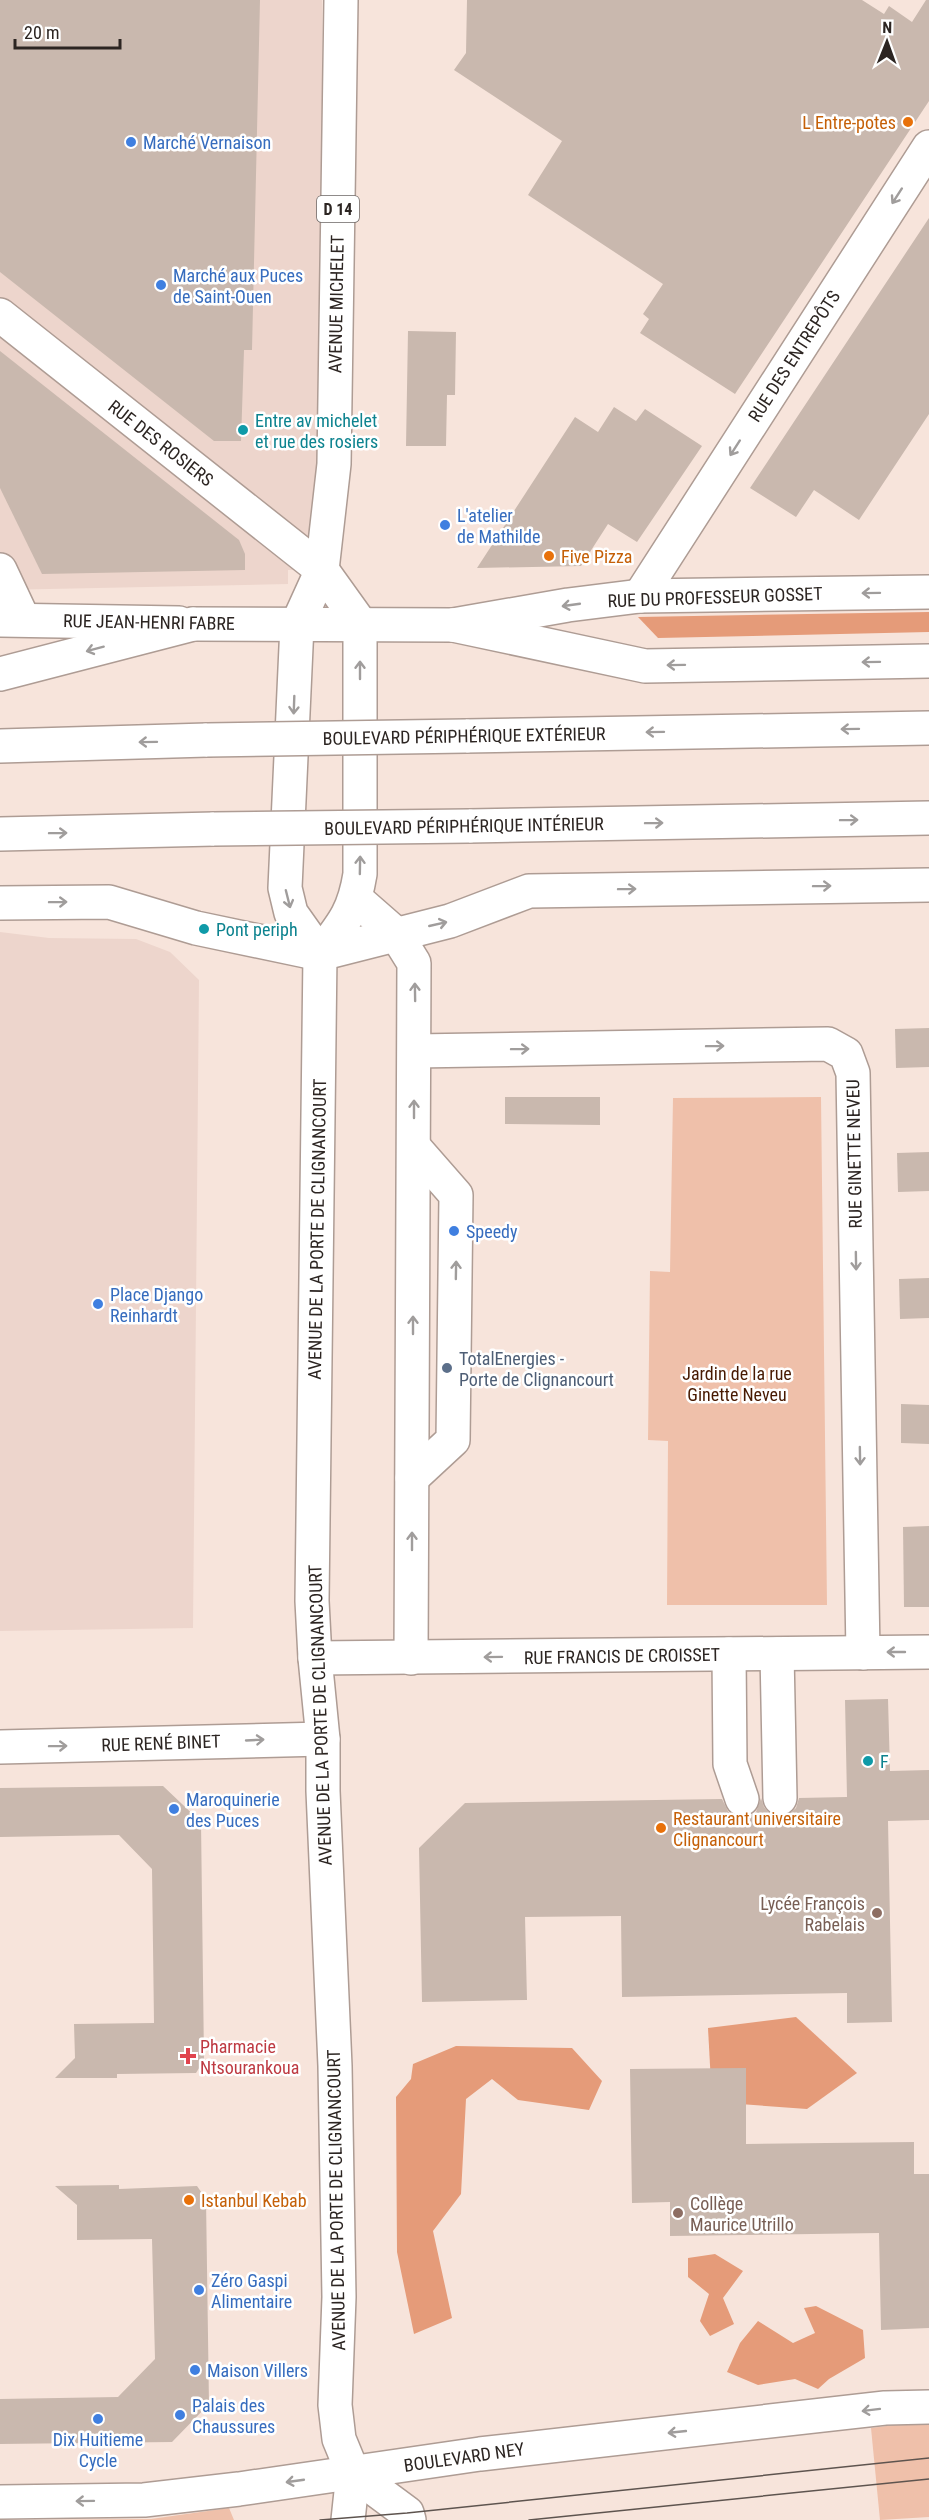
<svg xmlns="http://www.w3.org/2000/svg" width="929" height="2520" font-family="'Roboto Condensed',sans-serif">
  <rect width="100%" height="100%" fill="#f7e4db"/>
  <g fill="#edd5cc">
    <path d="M0,0H322V570H288V584L0,590Z"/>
    <path d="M0,932L49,938L136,939L170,952L199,980L193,1628L0,1631Z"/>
  </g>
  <g fill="#efc0aa">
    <path d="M821,1097L827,1605H667L668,1441L648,1440L650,1271L670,1272L673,1098Z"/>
    <path d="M894,2425H929V2517L880,2520L871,2428Z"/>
    <path d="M229,2508L234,2520H42L151,2519Z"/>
  </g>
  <g fill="#e59b79">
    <path d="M929,612V632L658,638L638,617Z"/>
    <path d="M796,2017L857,2073L807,2109L712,2102L708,2028Z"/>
    <path d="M456,2046L572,2048L602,2081L589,2110L518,2100L492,2079L466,2099L461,2194L433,2231L452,2318L414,2334L397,2252L396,2097L411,2079L413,2064Z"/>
    <path d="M715,2254L743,2271L723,2298L734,2324L710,2336L700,2321L709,2294L688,2277V2258Z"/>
    <path d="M816,2306L863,2330L865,2358L829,2379L818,2389L795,2379L758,2385L727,2372L740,2343L758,2321L793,2343L815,2333L804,2308Z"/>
  </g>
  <g fill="#c9b8ae">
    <path d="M0,0H260L252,350H244L241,441H214L0,272Z"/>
    <path d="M467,0H862L884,14L889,6L912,22L926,0H929V101L735,394L640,333L649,319L643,314L663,284L528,195L562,141L454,70L466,53Z"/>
    <path d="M929,218V414L859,520L814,490L796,517L750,488Z"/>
    <path d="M408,331L456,332L455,395H447L446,446H406Z"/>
    <path d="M0,351L239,540L245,554V570L42,574L0,488Z"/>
    <path d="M614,407L636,421L645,409L702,446L637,542L608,524L581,566L477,568L575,417L598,432Z"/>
    <path d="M929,1028V1067L896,1068L895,1029Z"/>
    <path d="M505,1097H600V1125L505,1124Z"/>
    <path d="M929,1152V1191L898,1192L897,1153Z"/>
    <path d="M929,1278V1318L900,1319L899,1279Z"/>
    <path d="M901,1404L929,1405V1444L901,1443Z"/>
    <path d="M929,1526V1607H904L903,1527Z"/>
    <path d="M888,1699L890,1771L929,1770V1820L888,1821L892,2022L847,2023V1993L622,1997L621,1916L525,1917L527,2000L422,2002L419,1848L465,1803L722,1799L729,1813L739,1817H748L756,1812L761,1798L764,1807L770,1814L781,1817L789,1814L796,1808L799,1798L847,1797L845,1700Z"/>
    <path d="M163,1786L201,1822L204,2060L196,2073L117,2074V2078H55L75,2058L74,2024L154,2023L152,1869L119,1835L0,1837V1788Z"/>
    <path d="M746,2068V2144L914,2142V2174H929V2328L881,2330L879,2233L670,2236V2202L632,2203L630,2069Z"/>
    <path d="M119,2185V2189L197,2186L206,2199L209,2404L172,2442L0,2444V2399L118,2397L155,2359L152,2239L77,2240V2205L55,2186Z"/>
  </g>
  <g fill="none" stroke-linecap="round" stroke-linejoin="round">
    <defs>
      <g id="minor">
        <path d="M0,315L322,570"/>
        <path d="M0,570L23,619"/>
        <path d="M640,596L929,147"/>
        <path d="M0,620L179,623"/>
        <path d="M453,625L568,605L640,596L929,592"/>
        <path d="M356,899L396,934L414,963L411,1658"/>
        <path d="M415,1051L828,1044L846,1054L853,1073L863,1653"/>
        <path d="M412,1478L453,1440L456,1195L414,1147"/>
        <path d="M729,1654L730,1764L742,1799"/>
        <path d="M777,1654L780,1798"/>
        <path d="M315,1658L929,1652"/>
        <path d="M0,1747L323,1739"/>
      </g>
      <g id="major">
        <path d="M322,570L360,623V874C354,912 343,924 320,954L312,1601L315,1658L323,1739V1791L335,2066L339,2297L335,2405L339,2439L353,2473L348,2520"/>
        <path d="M193,624L453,625"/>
        <path d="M320,954L291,913L285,888L297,625L322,570L334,464L341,0"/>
        <path d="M353,2473L407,2513L409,2520"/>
        <path d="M0,2502L144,2500L239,2489L480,2454L885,2408L929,2407"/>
      </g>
      <g id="highway">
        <path d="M453,625L645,666L929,661"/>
        <path d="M0,674L193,624"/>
        <path d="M466,736L929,728"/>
        <path d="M0,746L207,740"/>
        <path d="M469,826L929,818"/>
        <path d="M0,834L214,829"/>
        <path d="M0,903L109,902L196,928L320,954L450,921L529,891L929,885"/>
      </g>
    </defs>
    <use href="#minor" stroke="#ae9c94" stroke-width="36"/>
    <use href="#major" stroke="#ae9c94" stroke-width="36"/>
    <use href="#highway" stroke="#ae9c94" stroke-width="36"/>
    <use href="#minor" stroke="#fff" stroke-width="33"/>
    <use href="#major" stroke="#fff" stroke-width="33"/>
    <use href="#highway" stroke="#fff" stroke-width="33"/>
    <g stroke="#5e544f" stroke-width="1.5">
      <path d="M320,2520L407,2513L929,2458"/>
      <path d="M529,2520L929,2479"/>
    </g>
    <defs>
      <g id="highway-bridge">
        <path d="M207,740L466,736"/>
        <path d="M214,829L469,826"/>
      </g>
    </defs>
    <use href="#highway-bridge" stroke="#ae9c94" stroke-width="36" stroke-linecap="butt"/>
    <use href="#highway-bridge" stroke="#fff" stroke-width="33"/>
  </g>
  <defs><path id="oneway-shaft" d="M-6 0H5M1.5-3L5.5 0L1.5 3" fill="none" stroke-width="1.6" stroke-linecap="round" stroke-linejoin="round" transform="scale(1.5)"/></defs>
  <g stroke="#a09d9c">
    <use href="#oneway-shaft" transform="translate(897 196) rotate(123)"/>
    <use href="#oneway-shaft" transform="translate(735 448) rotate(123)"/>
    <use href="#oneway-shaft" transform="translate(871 593) rotate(179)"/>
    <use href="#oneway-shaft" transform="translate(571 605) rotate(172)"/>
    <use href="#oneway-shaft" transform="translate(95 649) rotate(165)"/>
    <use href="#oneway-shaft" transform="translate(871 662) rotate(179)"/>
    <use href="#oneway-shaft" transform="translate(676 665) rotate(179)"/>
    <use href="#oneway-shaft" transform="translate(360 670) rotate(-90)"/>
    <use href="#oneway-shaft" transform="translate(294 705) rotate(92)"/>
    <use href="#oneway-shaft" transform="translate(850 729) rotate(179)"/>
    <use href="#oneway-shaft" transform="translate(655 732) rotate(179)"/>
    <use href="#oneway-shaft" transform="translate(148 742) rotate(179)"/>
    <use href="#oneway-shaft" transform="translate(849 820) rotate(-1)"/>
    <use href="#oneway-shaft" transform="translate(654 823) rotate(-1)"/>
    <use href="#oneway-shaft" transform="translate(58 833) rotate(-1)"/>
    <use href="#oneway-shaft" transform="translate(360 865) rotate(-89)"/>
    <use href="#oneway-shaft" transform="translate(822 886) rotate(-1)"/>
    <use href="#oneway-shaft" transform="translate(627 889) rotate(-1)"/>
    <use href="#oneway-shaft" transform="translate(288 899) rotate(76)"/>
    <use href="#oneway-shaft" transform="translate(58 902) rotate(-1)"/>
    <use href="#oneway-shaft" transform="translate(438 924) rotate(-13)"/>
    <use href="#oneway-shaft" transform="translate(415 992) rotate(-91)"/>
    <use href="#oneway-shaft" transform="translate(715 1046) rotate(-1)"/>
    <use href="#oneway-shaft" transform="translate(520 1049) rotate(-1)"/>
    <use href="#oneway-shaft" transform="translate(414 1109) rotate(-90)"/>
    <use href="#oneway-shaft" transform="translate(856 1261) rotate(89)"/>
    <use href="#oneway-shaft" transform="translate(456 1270) rotate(-89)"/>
    <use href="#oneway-shaft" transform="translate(413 1325) rotate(-90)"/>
    <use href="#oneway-shaft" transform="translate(860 1456) rotate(89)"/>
    <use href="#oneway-shaft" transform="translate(412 1541) rotate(-90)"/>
    <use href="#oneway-shaft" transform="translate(896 1652) rotate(180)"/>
    <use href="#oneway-shaft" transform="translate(493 1657) rotate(179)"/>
    <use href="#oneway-shaft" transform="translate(255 1740) rotate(-3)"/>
    <use href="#oneway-shaft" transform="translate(58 1746) rotate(-1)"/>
    <use href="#oneway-shaft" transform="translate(871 2410) rotate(173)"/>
    <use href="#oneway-shaft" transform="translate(677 2432) rotate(174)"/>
    <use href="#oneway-shaft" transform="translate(295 2481) rotate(172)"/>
    <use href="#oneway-shaft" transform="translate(85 2501) rotate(179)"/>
  </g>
  <g fill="#e8710a" stroke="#fff" stroke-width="2">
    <circle cx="908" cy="122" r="6"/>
    <circle cx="549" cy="556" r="6"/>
    <circle cx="661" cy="1828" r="6"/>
    <circle cx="189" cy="2200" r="6"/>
  </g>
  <g fill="#3f7fe0" stroke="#fff" stroke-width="2">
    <circle cx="131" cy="142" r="6"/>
    <circle cx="161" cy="285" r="6"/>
    <circle cx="445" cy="525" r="6"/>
    <circle cx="454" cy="1231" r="6"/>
    <circle cx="98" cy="1304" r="6"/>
    <circle cx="174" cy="1809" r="6"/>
    <circle cx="199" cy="2290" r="6"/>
    <circle cx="195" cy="2370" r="6"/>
    <circle cx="180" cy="2415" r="6"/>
    <circle cx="98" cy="2419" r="6"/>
  </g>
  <g fill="#0f9aa8" stroke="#fff" stroke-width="2">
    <circle cx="243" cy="430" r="6"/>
    <circle cx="204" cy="929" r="6"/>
    <circle cx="868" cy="1761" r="6"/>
  </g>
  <circle fill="#5c6f8a" stroke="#fff" stroke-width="2" cx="447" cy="1368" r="6"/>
  <g fill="#8d6e63" stroke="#fff" stroke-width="2">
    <circle cx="877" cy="1913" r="6"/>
    <circle cx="678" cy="2213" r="6"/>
  </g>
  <path fill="#e0444e" stroke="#fff" stroke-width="2" d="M185 2047h6v6h6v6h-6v6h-6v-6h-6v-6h6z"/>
  <g text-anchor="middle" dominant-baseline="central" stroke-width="5" stroke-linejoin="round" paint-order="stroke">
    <rect fill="#fff" stroke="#6b6664" stroke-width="1.5" x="317" y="196" width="42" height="26" rx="4.5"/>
    <g font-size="16" font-weight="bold" fill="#2c2522">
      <text x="338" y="209">D 14</text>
    </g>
    <g font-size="18" fill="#c56008" stroke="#fff" text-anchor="start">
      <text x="896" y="122" text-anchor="end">L Entre-potes</text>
      <text x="561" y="556">Five Pizza</text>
      <text x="673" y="1818">Restaurant universitaire<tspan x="673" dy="21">Clignancourt</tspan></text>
      <text x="201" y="2200">Istanbul Kebab</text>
    </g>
    <g font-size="18" fill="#366cbe" stroke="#fff" text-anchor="start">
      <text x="143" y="142">Marché Vernaison</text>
      <text x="173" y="275">Marché aux Puces<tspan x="173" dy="21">de Saint-Ouen</tspan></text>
      <text x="457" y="515">L'atelier<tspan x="457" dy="21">de Mathilde</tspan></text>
      <text x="466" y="1231">Speedy</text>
      <text x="110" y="1294">Place Django<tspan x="110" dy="21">Reinhardt</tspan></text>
      <text x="186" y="1799">Maroquinerie<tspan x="186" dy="21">des Puces</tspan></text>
      <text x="211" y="2280">Zéro Gaspi<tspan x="211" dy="21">Alimentaire</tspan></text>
      <text x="207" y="2370">Maison Villers</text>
      <text x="192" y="2405">Palais des<tspan x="192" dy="21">Chaussures</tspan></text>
      <text x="98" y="2439" text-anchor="middle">Dix Huitieme<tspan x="98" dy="21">Cycle</tspan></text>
    </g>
    <g font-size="18" fill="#2c2522" stroke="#fff">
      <text transform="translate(336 304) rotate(-89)">AVENUE MICHELET</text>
      <text transform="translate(794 356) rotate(-57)">RUE DES ENTREPÔTS</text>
      <text transform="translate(161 443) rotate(38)">RUE DES ROSIERS</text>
      <text transform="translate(715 597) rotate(-2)">RUE DU PROFESSEUR GOSSET</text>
      <text transform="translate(149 622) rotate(1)">RUE JEAN-HENRI FABRE</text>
      <text transform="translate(464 736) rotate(-1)">BOULEVARD PÉRIPHÉRIQUE EXTÉRIEUR</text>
      <text transform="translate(464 826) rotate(-1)">BOULEVARD PÉRIPHÉRIQUE INTÉRIEUR</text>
      <text transform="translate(854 1154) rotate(-91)">RUE GINETTE NEVEU</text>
      <text transform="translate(317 1229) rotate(-89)">AVENUE DE LA PORTE DE CLIGNANCOURT</text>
      <text transform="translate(622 1656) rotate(-1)">RUE FRANCIS DE CROISSET</text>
      <text transform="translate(320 1715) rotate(-92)">AVENUE DE LA PORTE DE CLIGNANCOURT</text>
      <text transform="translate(161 1743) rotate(-2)">RUE RENÉ BINET</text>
      <text transform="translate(336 2200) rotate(-91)">AVENUE DE LA PORTE DE CLIGNANCOURT</text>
      <text transform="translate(464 2457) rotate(-8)">BOULEVARD NEY</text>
    </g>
    <g font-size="18" fill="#0d838f" stroke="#fff" text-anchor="start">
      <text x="255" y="420">Entre av michelet<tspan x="255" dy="21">et rue des rosiers</tspan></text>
      <text x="216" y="929">Pont periph</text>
      <text x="880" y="1761">F</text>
    </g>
    <g font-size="18" fill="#4e5e75" stroke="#fff" text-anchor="start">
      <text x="459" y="1358">TotalEnergies -<tspan x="459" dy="21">Porte de Clignancourt</tspan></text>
    </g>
    <g font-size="18" fill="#471901" stroke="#fff">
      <text x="737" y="1373">Jardin de la rue<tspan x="737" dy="21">Ginette Neveu</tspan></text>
    </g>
    <g font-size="18" fill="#785e54" stroke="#fff" text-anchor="end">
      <text x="865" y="1903">Lycée François<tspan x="865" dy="21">Rabelais</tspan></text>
      <text x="690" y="2203" text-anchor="start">Collège<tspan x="690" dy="21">Maurice Utrillo</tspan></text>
    </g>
    <g font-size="18" fill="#be3a42" stroke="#fff" text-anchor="start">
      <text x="200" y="2046">Pharmacie<tspan x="200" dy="21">Ntsourankoua</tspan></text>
    </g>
  </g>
  <g transform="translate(887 42) rotate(1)" stroke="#ffffff" stroke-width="4.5" paint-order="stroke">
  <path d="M0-4.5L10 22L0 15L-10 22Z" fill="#2c2522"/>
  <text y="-9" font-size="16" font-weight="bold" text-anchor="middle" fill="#2c2522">N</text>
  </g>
  <path d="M15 39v9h105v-9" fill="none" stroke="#2c2522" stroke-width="3"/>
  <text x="24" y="39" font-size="18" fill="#2c2522" stroke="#ffffff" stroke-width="4.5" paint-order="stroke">20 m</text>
</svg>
